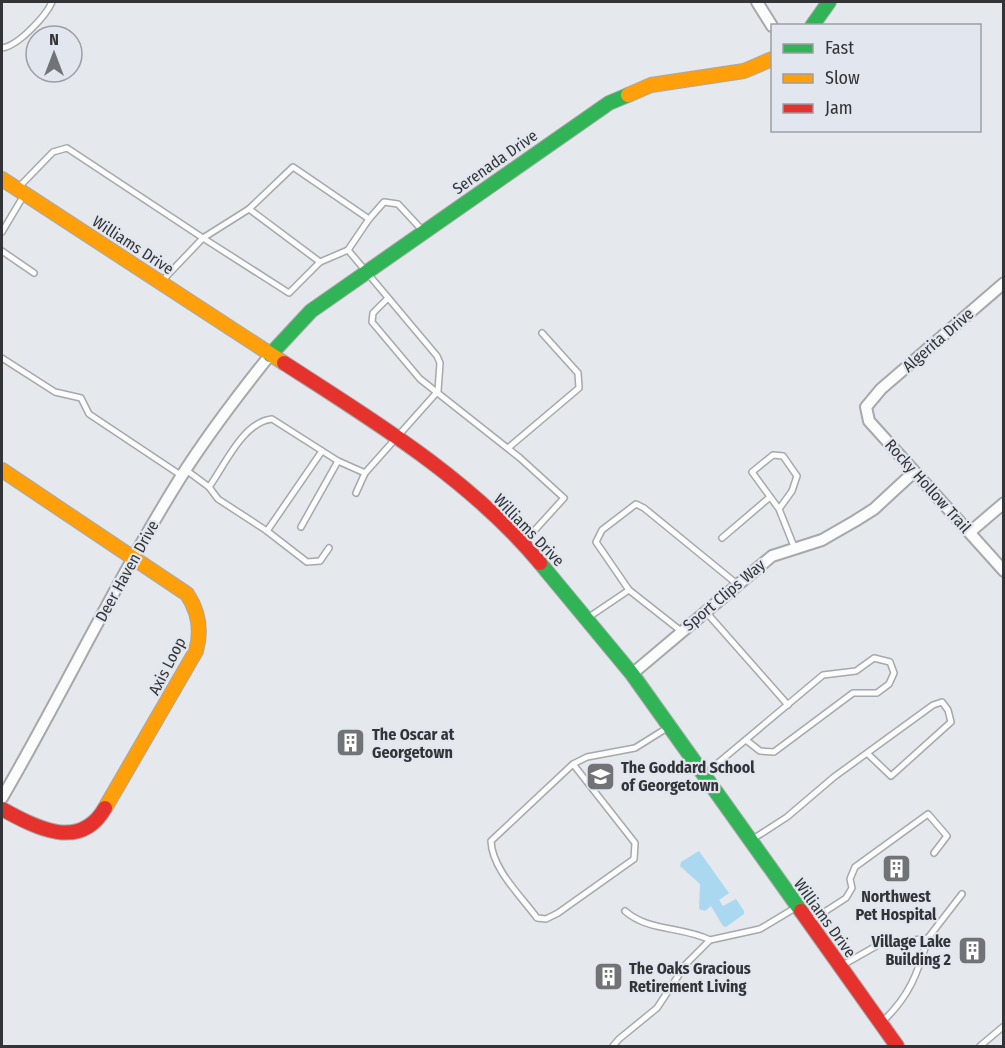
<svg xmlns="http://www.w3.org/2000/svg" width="1005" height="1048" font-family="'Fira Sans Condensed',sans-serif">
  <rect width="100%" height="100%" fill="#e5e8ec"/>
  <path fill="#abd8f1" d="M699,851L729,893L719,900L723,906L736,899L744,911V914L726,927L723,926L711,906L705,911L699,909L700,884L680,866L681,862Z"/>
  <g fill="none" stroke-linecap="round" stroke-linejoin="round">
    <defs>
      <g id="lane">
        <path d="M2,48C18,46 46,16 52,2"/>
        <path d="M18,188L53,152L67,148L203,238L249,209L320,262L348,250L437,356L440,363L438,391L365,473L338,461L272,419C243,422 225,465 209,487"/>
        <path d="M249,209L293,167L369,219L384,202L398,204L423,231"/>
        <path d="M2,232L24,195"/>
        <path d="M348,250L369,219"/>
        <path d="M2,251L34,273"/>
        <path d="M161,282L203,238L289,293L320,262"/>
        <path d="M388,298L373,313L372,322L420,379L520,458L564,498L524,542"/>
        <path d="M2,358L55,392L81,398L89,414L182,476"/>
        <path d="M508,448L579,388L578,373L542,333"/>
        <path d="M186,470L209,487L218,499L267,531L307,562L320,561L329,548"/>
        <path d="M356,493L365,473"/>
        <path d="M779,509L752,472L773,455L783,456L797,476L792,491L779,509L795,549"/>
        <path d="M301,527L338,461"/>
        <path d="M267,531L322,451"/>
        <path d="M722,538L770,497"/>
        <path d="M629,590L681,631"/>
        <path d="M706,612L788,705"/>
        <path d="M589,617L629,590L596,542L602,530L636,504L644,508L737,584"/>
        <path d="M573,764L635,843L634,859L558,913L546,919L537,918C521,896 492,869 491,841L573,764L587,757L635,748L667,728"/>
        <path d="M706,773L823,675L856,671L874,658L890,662L894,673L889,684L877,693H853L774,752L760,751L746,740"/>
        <path d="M753,839L787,817L834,777L933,705L942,702L948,710L951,722L891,776L868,754"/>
        <path d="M625,911C649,932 682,926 710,940"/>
        <path d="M809,922L846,898L852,888L850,879L855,867L928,814L947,836L934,853"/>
        <path d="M841,966L878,945L928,938L962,894"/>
        <path d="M882,1022C909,997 918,973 928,938"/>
        <path d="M613,1046L619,1039L657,1008L686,964L710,940L760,929L795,908"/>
        <path d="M980,1046L1004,1026"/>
      </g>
      <g id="street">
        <path d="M757,2L772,26"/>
        <path d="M1004,283L881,389L866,407L869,421L1004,571"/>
        <path d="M970,532L1004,503"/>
        <path d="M632,674L772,556L822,540L855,521L874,509L914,472"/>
        <path d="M2,798C63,693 115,583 179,480C206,437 238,395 270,355"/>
      </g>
      <g id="fast">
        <path d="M812,26L829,2"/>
        <path d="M270,355L311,311L609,103L628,95"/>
        <path d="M540,563L632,674L801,911"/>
      </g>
      <g id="slow">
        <path d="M628,95L651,85L744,71L772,59"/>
        <path d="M2,179L284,363"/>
        <path d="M2,470L187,594C199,612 202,630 196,651L105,808"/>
      </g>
      <g id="jam">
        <path d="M284,363C374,421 470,479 540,563"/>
        <path d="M2,809C35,827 80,852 105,808"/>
        <path d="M801,911L897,1046"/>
      </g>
    </defs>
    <use href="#lane" stroke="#a6a8ab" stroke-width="8"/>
    <use href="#street" stroke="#a6a8ab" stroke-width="14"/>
    <use href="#fast" stroke="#a6a8ab" stroke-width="16"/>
    <use href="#slow" stroke="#a6a8ab" stroke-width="16"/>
    <use href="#jam" stroke="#a6a8ab" stroke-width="16"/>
    <use href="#lane" stroke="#fbfcfc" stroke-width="5"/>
    <use href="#street" stroke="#fbfcfc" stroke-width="10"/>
    <use href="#fast" stroke="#30b455" stroke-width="14"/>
    <use href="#slow" stroke="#ff9f0a" stroke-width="14"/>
    <use href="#jam" stroke="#e5322d" stroke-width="14"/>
  </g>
  <defs>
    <symbol id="building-square" viewBox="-11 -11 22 22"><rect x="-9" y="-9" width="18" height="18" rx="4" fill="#717376" stroke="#e2e7ef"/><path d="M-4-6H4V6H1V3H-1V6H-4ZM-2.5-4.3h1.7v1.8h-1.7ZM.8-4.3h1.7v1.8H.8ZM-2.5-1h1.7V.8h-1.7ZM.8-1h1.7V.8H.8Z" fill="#fff"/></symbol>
    <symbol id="school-square" viewBox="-11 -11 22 22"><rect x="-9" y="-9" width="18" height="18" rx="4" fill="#717376" stroke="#e2e7ef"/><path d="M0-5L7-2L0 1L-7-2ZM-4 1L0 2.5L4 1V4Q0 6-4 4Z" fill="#fff"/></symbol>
  </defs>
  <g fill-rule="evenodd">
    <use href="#building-square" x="334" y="726" width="33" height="33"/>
    <use href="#school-square" x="584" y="760" width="33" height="33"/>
    <use href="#building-square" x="880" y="852" width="33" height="33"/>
    <use href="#building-square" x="956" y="934" width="33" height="33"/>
    <use href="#building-square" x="592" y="960" width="33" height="33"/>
  </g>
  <g text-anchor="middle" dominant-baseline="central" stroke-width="4.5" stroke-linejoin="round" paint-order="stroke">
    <g font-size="16" fill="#323437" stroke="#e2e7ef">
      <text transform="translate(495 162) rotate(-35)">Serenada Drive</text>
      <text transform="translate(133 245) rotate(33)">Williams Drive</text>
      <text transform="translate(938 340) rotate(-41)">Algerita Drive</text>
      <text transform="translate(928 486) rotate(48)">Rocky Hollow Trail</text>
      <text transform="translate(529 530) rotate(46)">Williams Drive</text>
      <text transform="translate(127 571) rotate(-61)">Deer Haven Drive</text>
      <text transform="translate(724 595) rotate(-40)">Sport Clips Way</text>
      <text transform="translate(167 666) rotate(-63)">Axis Loop</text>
      <text transform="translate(825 918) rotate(54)">Williams Drive</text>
    </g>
    <g font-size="16" font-weight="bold" fill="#323437" stroke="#e2e7ef" text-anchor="start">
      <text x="372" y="734">The Oscar at<tspan x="372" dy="18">Georgetown</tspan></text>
      <text x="621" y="767">The Goddard School<tspan x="621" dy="18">of Georgetown</tspan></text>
      <text x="896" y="896" text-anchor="middle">Northwest<tspan x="896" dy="18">Pet Hospital</tspan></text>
      <text x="951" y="941" text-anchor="end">Village Lake<tspan x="951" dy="18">Building 2</tspan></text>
      <text x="629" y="968">The Oaks Gracious<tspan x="629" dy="18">Retirement Living</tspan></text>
    </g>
  </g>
  <rect width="1005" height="1048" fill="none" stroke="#323437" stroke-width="6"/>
  <rect x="771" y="24" width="210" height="108" fill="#e2e7ef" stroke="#9c9fa5" stroke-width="1.5"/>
  <rect x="783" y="44" width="30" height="9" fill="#30b455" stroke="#9c9fa5" stroke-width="1.5"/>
  <text x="825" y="54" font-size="18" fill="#323437">Fast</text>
  <rect x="783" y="74" width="30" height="9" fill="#ff9f0a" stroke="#9c9fa5" stroke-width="1.5"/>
  <text x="825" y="84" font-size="18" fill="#323437">Slow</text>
  <rect x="783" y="104" width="30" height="9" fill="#e5322d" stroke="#9c9fa5" stroke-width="1.5"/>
  <text x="825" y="114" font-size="18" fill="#323437">Jam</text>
  <g transform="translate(54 54)"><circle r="28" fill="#e2e7ef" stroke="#9c9fa5" stroke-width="1.5"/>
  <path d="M0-4.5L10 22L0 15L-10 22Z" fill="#717376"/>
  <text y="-9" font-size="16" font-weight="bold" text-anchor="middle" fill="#323437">N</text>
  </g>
</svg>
